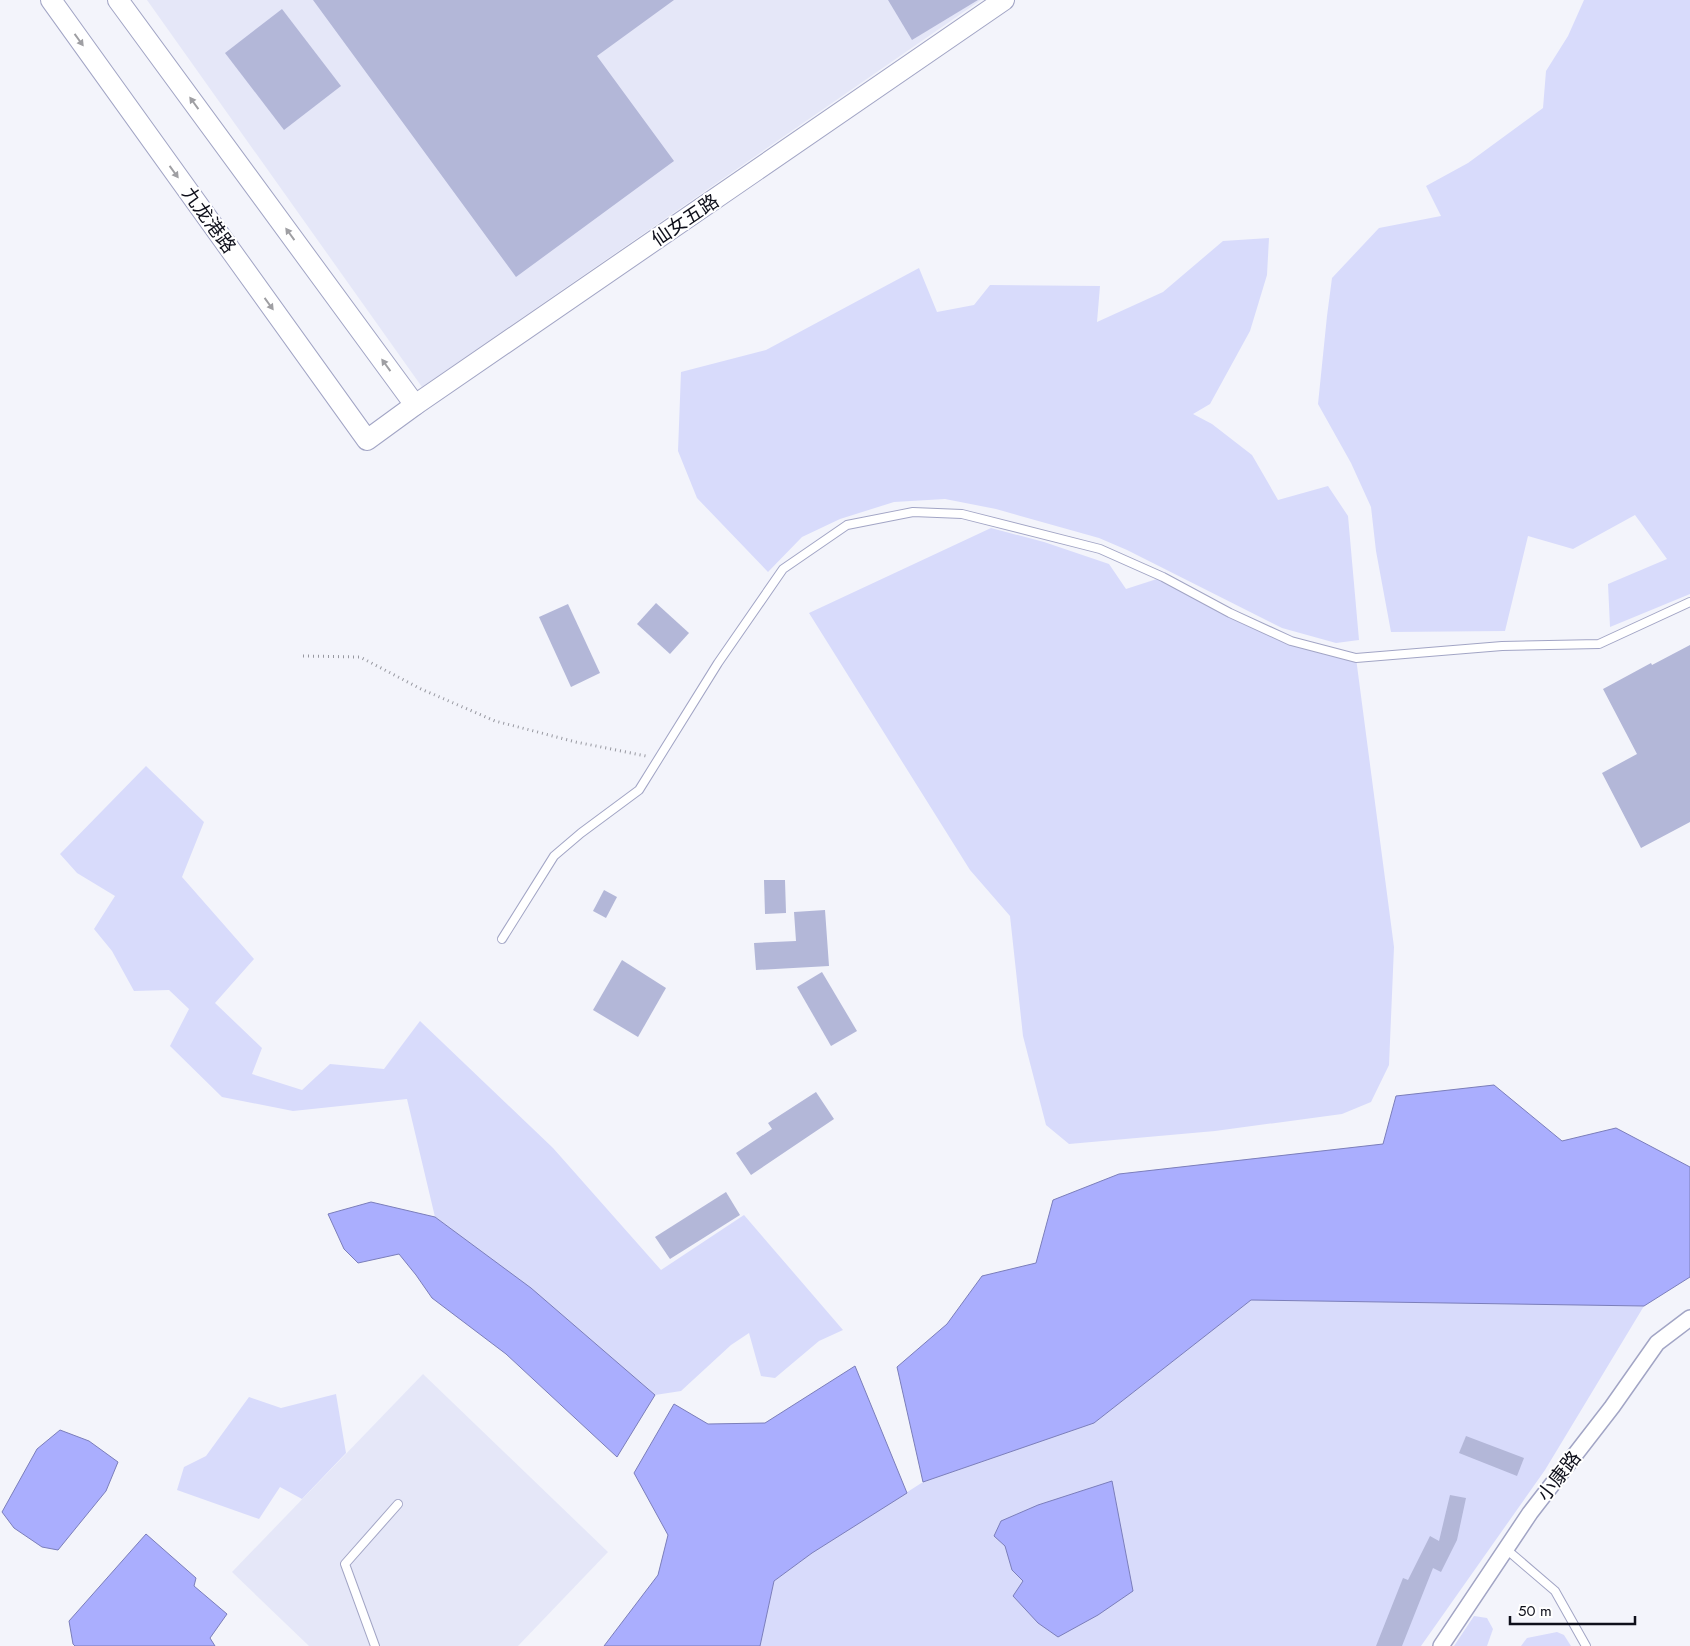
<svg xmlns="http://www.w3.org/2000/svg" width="1690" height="1646" font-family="Jost,'Noto Sans SC',sans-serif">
  <rect width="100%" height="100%" fill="#f3f4fb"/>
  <g fill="#e5e7f8">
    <path d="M147,0H981L422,387Z"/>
    <path d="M423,1374L608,1552L518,1646H309L232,1572Z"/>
  </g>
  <g fill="#d8dbfb">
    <path d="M1584,0H1690V594L1610,627L1608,584L1667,559L1635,515L1573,549L1528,536L1505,631L1391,632L1376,551L1371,507L1351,463L1318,404L1327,316L1332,278L1379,228L1441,216L1426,186L1468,163L1543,108L1546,71L1568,36Z"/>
    <path d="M1269,238L1267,275L1250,331L1210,404L1193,414L1212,424L1252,455L1278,500L1328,486L1348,516L1359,640L1336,643L1282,628L1127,550L1099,538L996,509L945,499L894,502L840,519L802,537L768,572L697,498L678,451L681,372L766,350L919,268L937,312L974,305L990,285L1100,286L1097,322L1163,292L1223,241Z"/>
    <path d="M991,528L1044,542L1109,564L1126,589L1163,577L1291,641L1356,658L1394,947L1389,1065L1371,1102L1342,1114L1215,1131L1069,1144L1046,1125L1023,1036L1010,916L970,870L809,613Z"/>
    <path d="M146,766L204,822L182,877L254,959L215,1003L262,1048L252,1074L302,1090L330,1064L384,1069L420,1021L553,1148L661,1270L744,1215L843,1330L819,1341L775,1378L761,1376L749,1333L731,1345L681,1391L655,1395L536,1293L435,1217L407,1099L293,1111L222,1097L170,1046L189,1009L169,990L134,991L112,951L94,929L115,896L77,873L60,854Z"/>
    <path d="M1251,1300L1644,1306L1545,1470L1421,1646H760L774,1581L812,1553L923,1482L1094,1423Z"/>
    <path d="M336,1394L346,1453L302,1499L280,1487L259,1519L177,1490L184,1467L206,1456L249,1397L281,1408Z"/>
    <path d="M1474,1616L1487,1618L1493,1629L1487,1646H1454Z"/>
    <path d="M1557,1632L1564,1635L1571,1646H1521L1527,1638Z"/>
  </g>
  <g fill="#aaaefe" stroke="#7b7eba">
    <path d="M1494,1085L1562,1141L1616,1128L1690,1167V1277L1644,1306L1251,1300L1094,1423L923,1482L897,1367L947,1324L982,1276L1036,1263L1053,1200L1119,1174L1383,1144L1396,1096Z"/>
    <path d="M371,1202L435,1217L531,1288L655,1395L617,1457L506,1354L432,1298L416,1275L399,1254L358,1263L344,1249L328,1214Z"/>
    <path d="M855,1366L907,1493L812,1553L774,1581L760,1646H604L658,1575L668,1535L634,1473L674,1404L708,1424L765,1423Z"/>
    <path d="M60,1430L89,1441L118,1462L106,1491L58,1550L42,1547L14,1528L2,1512L37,1449Z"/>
    <path d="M1112,1481L1133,1591L1098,1615L1058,1637L1038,1623L1013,1596L1023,1581L1012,1570L1005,1546L994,1536L1001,1521L1038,1505Z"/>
    <path d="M146,1534L196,1578L194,1586L227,1614L210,1638L215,1646H75L73,1644L69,1621Z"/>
  </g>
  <g fill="#b3b7d8">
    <path d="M313,0H674L597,56L674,161L516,277Z"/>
    <path d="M888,0H978L912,40Z"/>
    <path d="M282,9L341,86L284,130L225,53Z"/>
    <path d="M656,603L689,633L670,654L637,624Z"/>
    <path d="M568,604L600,673L571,687L539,617Z"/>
    <path d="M1690,645V822L1641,848L1602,773L1637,754L1603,689L1651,663L1652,665Z"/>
    <path d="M764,880H785L786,913L765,914Z"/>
    <path d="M604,890L617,897L606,918L593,911Z"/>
    <path d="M825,910L829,966L756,970L754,943L796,941L794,912Z"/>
    <path d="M622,960L666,988L638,1037L593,1010Z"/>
    <path d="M822,972L857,1031L831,1046L797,987Z"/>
    <path d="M816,1092L834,1119L751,1175L736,1153L772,1129L768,1123Z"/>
    <path d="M726,1192L740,1215L670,1259L655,1237Z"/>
    <path d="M1466,1436L1524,1458L1517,1476L1459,1453Z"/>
    <path d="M1450,1495L1466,1498L1457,1540L1441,1572L1433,1568L1402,1646H1376L1403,1578L1408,1580L1430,1536L1439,1541Z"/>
  </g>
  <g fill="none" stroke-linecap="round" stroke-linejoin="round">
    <defs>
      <g id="lane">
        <path d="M502,939L554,856L581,833L639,790L718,663L783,569L847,525L913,512L962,514L1100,549L1163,577L1230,613L1291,641L1356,658L1502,646L1599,644L1690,602"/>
        <path d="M1506,1549L1555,1591L1586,1646"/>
        <path d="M375,1646L345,1564L398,1504"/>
      </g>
      <path id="street" d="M1441,1646L1530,1513L1612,1407L1657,1343L1690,1318"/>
      <g id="secondary">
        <path d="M51,0L367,440L415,405L1004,0"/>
        <path d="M118,0L415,405"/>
      </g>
    </defs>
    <use href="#lane" stroke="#a2a5c5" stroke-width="10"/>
    <use href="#street" stroke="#a2a5c5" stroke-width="18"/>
    <use href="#secondary" stroke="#a2a5c5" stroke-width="22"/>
    <path stroke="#9798a0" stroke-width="3" stroke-dasharray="1 4" stroke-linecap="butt" d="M303,656L360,657L421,689L495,721L576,742L646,756"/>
    <use href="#lane" stroke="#fff" stroke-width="8"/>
    <use href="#street" stroke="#fff" stroke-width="15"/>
    <use href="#secondary" stroke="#fff" stroke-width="20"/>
  </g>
  <defs><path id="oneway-solid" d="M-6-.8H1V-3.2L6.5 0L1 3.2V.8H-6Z" transform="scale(1.25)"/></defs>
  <g fill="#9f9fa3">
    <use href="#oneway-solid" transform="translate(79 40) rotate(54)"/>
    <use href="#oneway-solid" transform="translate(194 103) rotate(-126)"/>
    <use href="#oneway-solid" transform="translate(174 172) rotate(54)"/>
    <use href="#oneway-solid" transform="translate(290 234) rotate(-126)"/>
    <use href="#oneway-solid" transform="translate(269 304) rotate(54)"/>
    <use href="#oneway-solid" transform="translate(386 365) rotate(-126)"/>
  </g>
  <g text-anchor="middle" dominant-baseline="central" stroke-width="4" stroke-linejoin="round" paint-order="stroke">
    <g font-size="19" fill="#0e0f1a" stroke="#fff">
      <text transform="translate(209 220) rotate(54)">九龙港路</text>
      <text transform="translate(685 220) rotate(-34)">仙女五路</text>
      <text transform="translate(1559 1476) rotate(-52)">小康路</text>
    </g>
  </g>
  <path d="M1510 1616v8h125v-8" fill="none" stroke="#0e0f1a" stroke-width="2.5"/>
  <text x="1518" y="1616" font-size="15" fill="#0e0f1a" stroke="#ffffff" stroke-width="4" paint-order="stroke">50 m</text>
</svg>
